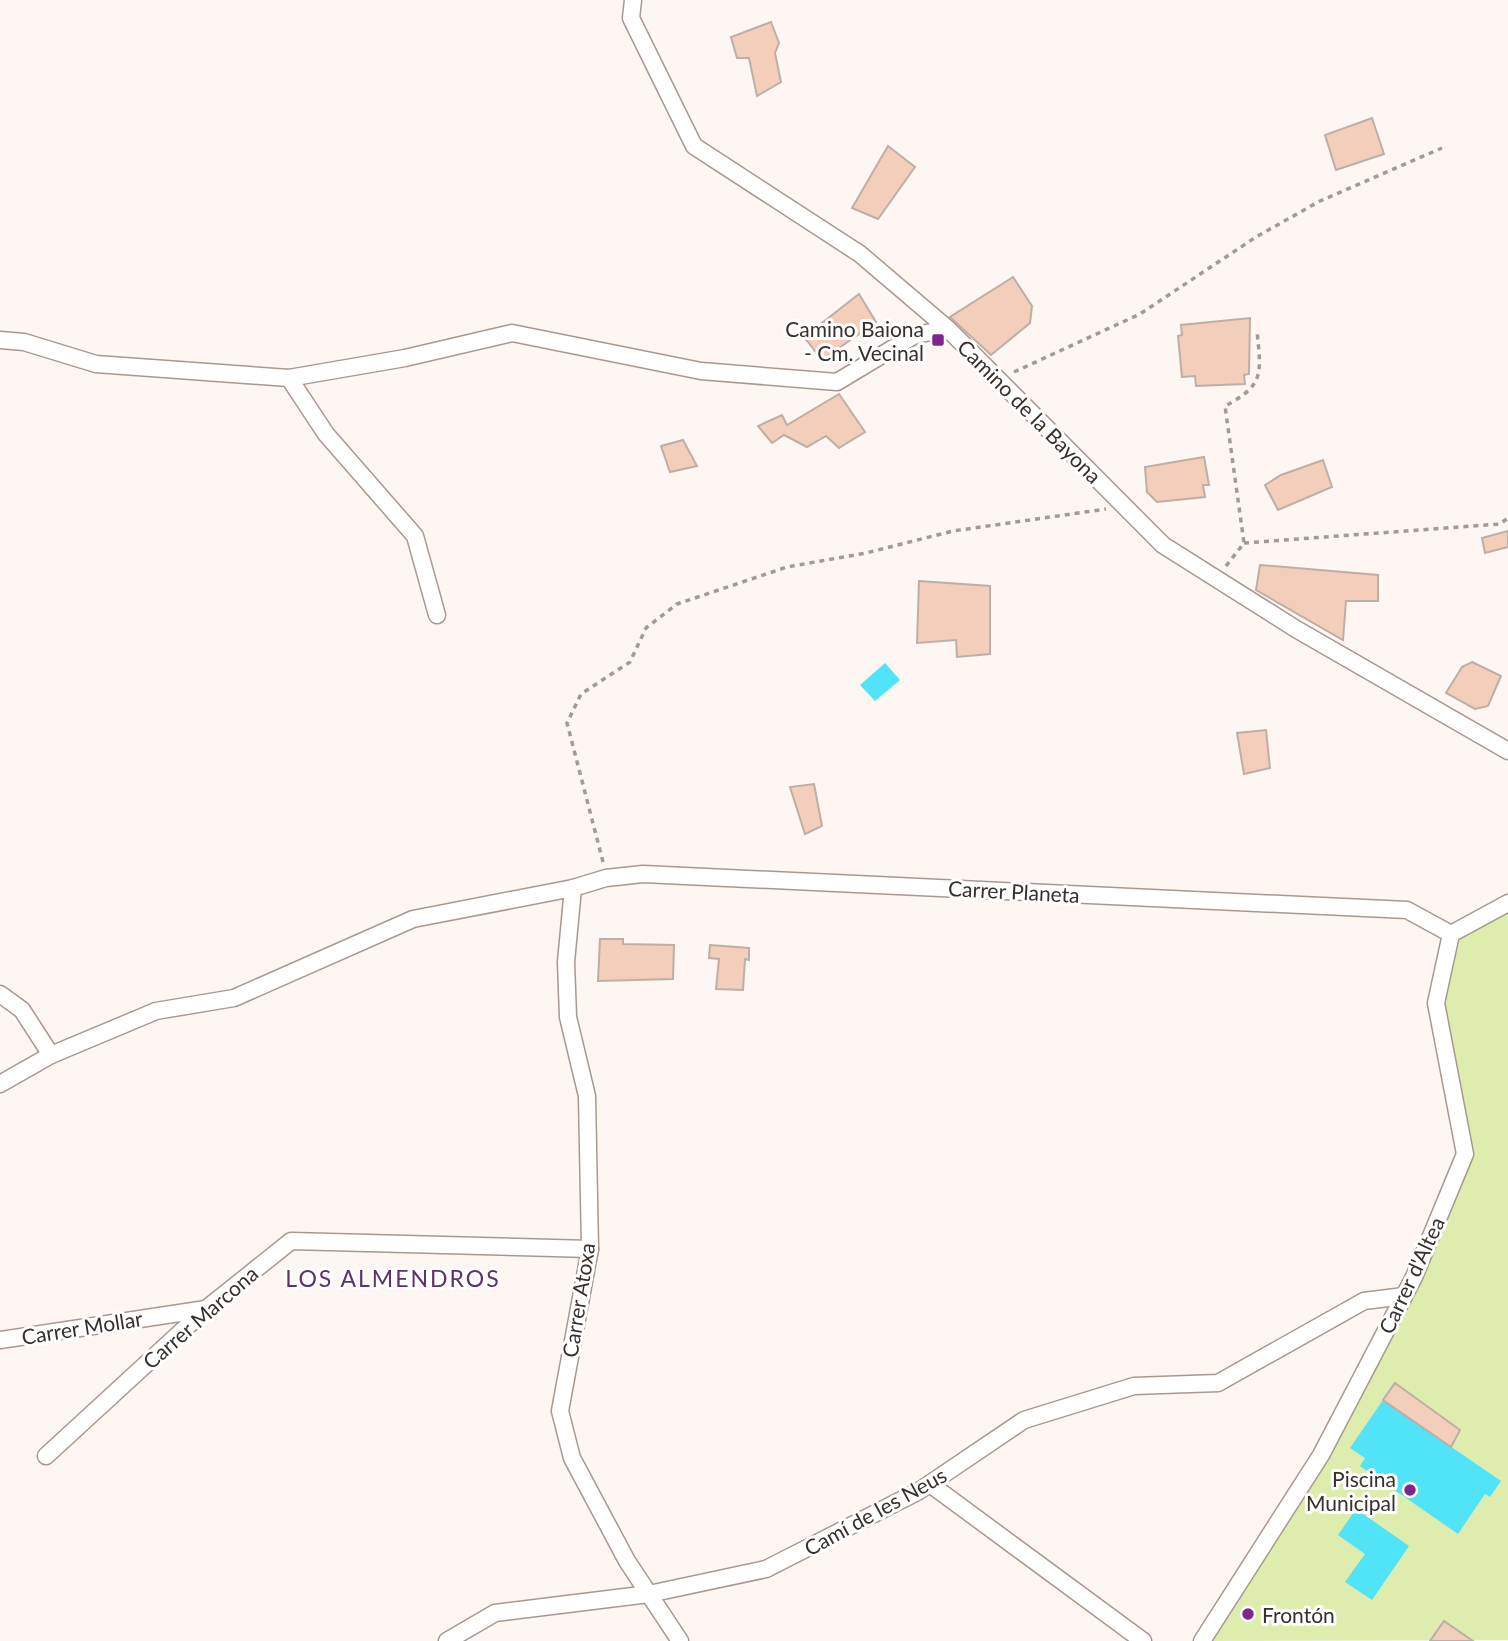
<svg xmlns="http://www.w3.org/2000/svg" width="1508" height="1641" font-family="Lato,sans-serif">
  <rect width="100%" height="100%" fill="#fdf6f2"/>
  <path fill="#deedae" d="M1508,903V1640L1202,1641L1321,1455L1465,1154L1436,1003L1451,934Z"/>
  <g fill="#51e3f7">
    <path d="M885,663L900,680L875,701L860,685Z"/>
    <path d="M1383,1400L1501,1481L1490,1497L1485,1494L1458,1534L1360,1466L1365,1458L1350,1448Z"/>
    <path d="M1356,1509L1409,1546L1372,1600L1345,1582L1365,1554L1338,1535Z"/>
  </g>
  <g fill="#f3ceba" stroke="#bfaea5" stroke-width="2">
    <path d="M771,22L779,43L775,53L781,82L757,96L749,58H737L731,37Z"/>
    <path d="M1372,118L1384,154L1336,170L1325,135Z"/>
    <path d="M888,146L915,167L878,219L852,208Z"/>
    <path d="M1013,277L1032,306L1030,323L991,355L950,317Z"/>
    <path d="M859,294L876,322L822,360L804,337Z"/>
    <path d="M1250,318L1249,374L1244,375L1245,384L1196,386L1195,376L1182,377L1178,336L1182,335L1181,325Z"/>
    <path d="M839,394L865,432L839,448L826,436L807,447L784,435L772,443L758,426L782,415L787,425Z"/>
    <path d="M683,440L697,466L670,472L661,446Z"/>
    <path d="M1204,457L1209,485H1203L1205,497L1157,502L1147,492L1145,467Z"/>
    <path d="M1323,460L1332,487L1278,510L1265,485L1281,475Z"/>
    <path d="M1508,531V547L1485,553L1482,538Z"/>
    <path d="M1260,565L1378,575V601H1346L1343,640L1256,590Z"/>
    <path d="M919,581L990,586V654L957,657L956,640L917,643Z"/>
    <path d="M1472,662L1501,676L1488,706L1475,709L1446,693L1462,667Z"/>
    <path d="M1266,730L1270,768L1244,774L1237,733Z"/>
    <path d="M814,784L822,826L805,834L790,787Z"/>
    <path d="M600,939H623V944L674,945L673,979L598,981Z"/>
    <path d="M710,945L749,948V960L745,959L743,990L716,989L719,959L709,958Z"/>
    <path d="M1395,1383L1460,1430L1451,1447L1383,1400Z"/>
    <path d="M1444,1621L1473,1641H1430Z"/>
  </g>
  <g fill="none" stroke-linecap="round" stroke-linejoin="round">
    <defs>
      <g id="minor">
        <path d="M633,0L631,18L694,146L860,254L948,329L1163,545L1296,629L1508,751"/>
        <path d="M0,340L24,342L96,364L289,378L405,358L512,333L701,371L837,382L915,335L948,329"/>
        <path d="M289,378L326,434L415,536L437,615"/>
        <path d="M573,888L566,962L568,1017L587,1096L590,1249L560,1411L572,1458L627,1561L680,1641"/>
        <path d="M0,994L22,1010L51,1055L156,1011L234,998L413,919L573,888L606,878L643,874L1407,910L1451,934"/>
        <path d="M0,1084L51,1055"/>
        <path d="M0,1340L206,1309"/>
        <path d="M46,1456L206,1309L291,1241L590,1249"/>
        <path d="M930,1484L1143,1641"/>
        <path d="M447,1641L495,1613L649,1594L766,1569L919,1491L1024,1420L1134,1386L1218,1383L1364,1301L1404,1296"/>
        <path d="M1202,1641L1321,1455L1414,1277L1465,1154L1436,1003L1451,934L1508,903"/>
      </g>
    </defs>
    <use href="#minor" stroke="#a9988f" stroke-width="19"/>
    <g stroke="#a19a96" stroke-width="3.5" stroke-dasharray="5 5" stroke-linecap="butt">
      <path d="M1014,372L1140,314L1256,237L1320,201L1442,148"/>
      <path d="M1244,543L1500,524L1508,518"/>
      <path d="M1226,566L1244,543L1225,406C1265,385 1261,373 1257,331"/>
      <path d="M603,862L567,723L581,694L630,662L646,628L677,604L787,567L866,553L953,531L1106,509"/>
    </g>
    <use href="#minor" stroke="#fff" stroke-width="16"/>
  </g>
  <g fill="#7e2592" stroke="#fff" stroke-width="2.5">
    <rect x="931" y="333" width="14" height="14" rx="3.5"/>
    <circle cx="1410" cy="1490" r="7"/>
    <circle cx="1248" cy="1614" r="7"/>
  </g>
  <g text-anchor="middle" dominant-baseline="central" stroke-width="6" stroke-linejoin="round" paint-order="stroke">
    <g font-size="21" fill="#362f2b" stroke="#fff" text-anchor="end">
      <text x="924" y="328">Camino Baiona<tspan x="924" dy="24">- Cm. Vecinal</tspan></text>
      <text x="1396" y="1478">Piscina<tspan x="1396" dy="24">Municipal</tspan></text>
      <text x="1262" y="1614" text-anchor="start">Frontón</text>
    </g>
    <g font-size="21" fill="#362f2b" stroke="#fff">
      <text transform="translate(1030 411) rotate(45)">Camino de la Bayona</text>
      <text transform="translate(1014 891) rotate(3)">Carrer Planeta</text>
      <text transform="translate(1411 1275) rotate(-65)">Carrer d'Altea</text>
      <text transform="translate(578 1300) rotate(-81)">Carrer Atoxa</text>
      <text transform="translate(200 1317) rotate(-41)">Carrer Marcona</text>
      <text transform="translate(82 1327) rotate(-9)">Carrer Mollar</text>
      <text transform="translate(875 1511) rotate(-29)">Camí de les Neus</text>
    </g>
    <g font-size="23" letter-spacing="2" fill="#5d3268" stroke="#fff">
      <text x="393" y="1278">LOS ALMENDROS</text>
    </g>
  </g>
</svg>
